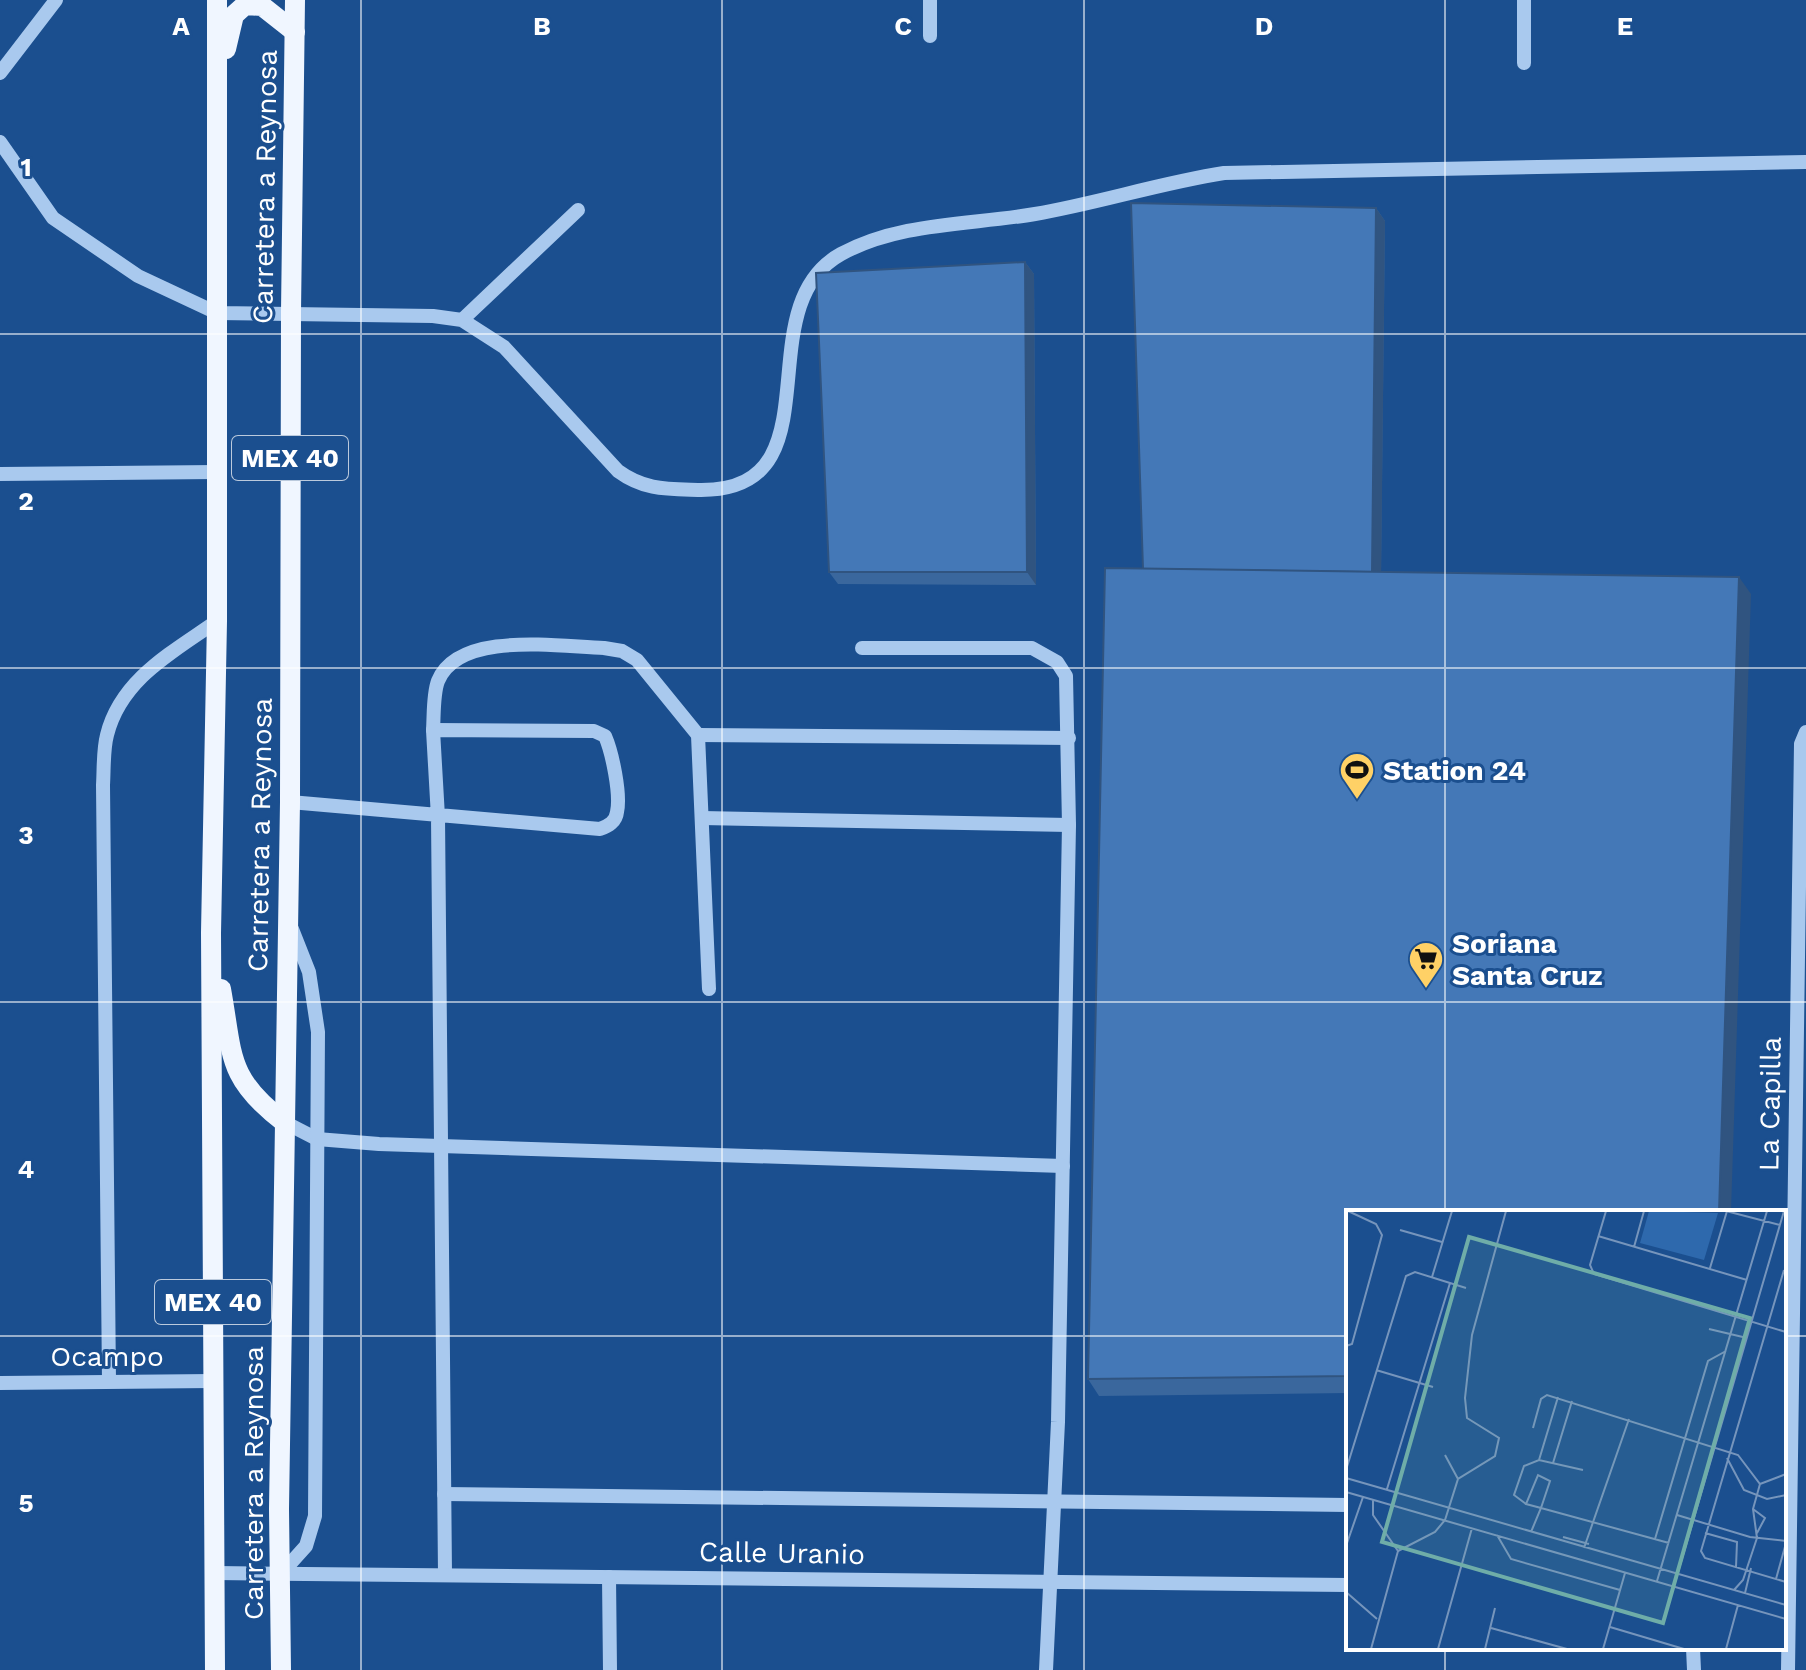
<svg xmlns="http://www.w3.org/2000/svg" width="1806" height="1670" font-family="'Work Sans',sans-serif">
  <rect width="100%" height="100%" fill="#1b4f8f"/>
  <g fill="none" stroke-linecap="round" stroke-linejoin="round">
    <g stroke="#a9c9ee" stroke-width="14">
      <path d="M930,0V36"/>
      <path d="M1524,0V63"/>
      <path d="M0,73L56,0"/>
      <path d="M0,142L53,218L138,276L217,313L433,316L462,320L504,347L618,471C644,490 666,489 698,490C842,493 743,308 841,254C900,222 971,225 1035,214C1099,203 1160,183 1224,173L1806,162"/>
      <path d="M462,320L578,210"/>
      <path d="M0,474L216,472"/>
      <path d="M862,648H1032L1057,662L1066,676L1069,825L1058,1422L1046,1670"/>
      <path d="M433,730C434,715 433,694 438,681C459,630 560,647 604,648L622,651L637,660L698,735L709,989"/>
      <path d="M698,735L1069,738"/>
      <path d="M290,802L600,829C608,826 616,822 617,812C621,794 612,752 605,736L594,731L433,730L438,817L445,1575"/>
      <path d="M702,818L1069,825"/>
      <path d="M284,1122L317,1139L379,1144L1063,1166"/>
      <path d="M109,1381L103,785C104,769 103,750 107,735C121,679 173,652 217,621"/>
      <path d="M0,1383L213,1381"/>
      <path d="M444,1494L1348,1505"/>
      <path d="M216,1573L1348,1585"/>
      <path d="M279,1576L306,1546L315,1516L318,1032L309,972L292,929"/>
      <path d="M609,1577L610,1670"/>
      <path d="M1693,1648L1694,1670"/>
      <path d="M1788,1670L1801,744L1806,732"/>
    </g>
    <g stroke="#f0f6ff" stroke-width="20">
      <path d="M226,49L234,15L245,5L262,6L295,32"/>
      <path d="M221,989C233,1055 226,1078 284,1122"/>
      <path d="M215,1670L211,933L217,621V0"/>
      <path d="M281,1670L279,1509L290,802L291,312L295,0"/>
    </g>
  </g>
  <g fill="#3a679d">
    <path d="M1376,208L1385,221L1381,572L1751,594L1348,1212V1393L1099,1396L1088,1379L1143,569Z"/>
    <path d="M1025,262L1034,274L1036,585L838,584L829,572Z"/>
  </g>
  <g fill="#305480">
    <path d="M1376,208L1385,221L1381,589L1372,576Z"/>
    <path d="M1025,262L1034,274L1036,585L1027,572Z"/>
    <path d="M1739,577L1751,594L1731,1212H1719Z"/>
  </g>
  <g fill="#4478b7" stroke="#305480" stroke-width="2">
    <path d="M1131,203L1376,208L1372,572L1143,569Z"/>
    <path d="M1025,262L1027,572H829L816,273Z"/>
    <path d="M1105,568L1739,577L1719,1212H1348V1376L1088,1379Z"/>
  </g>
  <path fill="none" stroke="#fff" stroke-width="2" stroke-opacity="0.55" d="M361,0V1670M722,0V1670M1084,0V1670M1445,0V1212M0,334H1806M0,668H1806M0,1002H1806M0,1336H1348M1784,1336H1806M1445,1648V1670"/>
  <defs>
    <symbol id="stadium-pin" viewBox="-11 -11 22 30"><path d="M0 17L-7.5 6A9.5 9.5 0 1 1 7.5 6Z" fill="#ffd166" stroke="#1b4f8f"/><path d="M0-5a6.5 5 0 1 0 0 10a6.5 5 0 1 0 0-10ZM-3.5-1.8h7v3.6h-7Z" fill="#111"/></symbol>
    <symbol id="supermarket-pin" viewBox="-11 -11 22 30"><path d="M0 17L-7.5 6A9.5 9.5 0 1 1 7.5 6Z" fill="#ffd166" stroke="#1b4f8f"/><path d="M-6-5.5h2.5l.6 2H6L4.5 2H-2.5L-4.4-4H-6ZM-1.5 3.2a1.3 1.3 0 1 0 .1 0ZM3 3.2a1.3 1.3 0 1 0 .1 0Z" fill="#111"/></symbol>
  </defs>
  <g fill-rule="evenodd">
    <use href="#stadium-pin" x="1337" y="750" width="40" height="54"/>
    <use href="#supermarket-pin" x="1406" y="939" width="40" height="54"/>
  </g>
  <g text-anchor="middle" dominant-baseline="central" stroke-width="6" stroke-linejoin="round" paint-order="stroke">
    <g fill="#1b4f8f" stroke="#bbcadd" stroke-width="2">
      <rect x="232" y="436" width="116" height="44" rx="6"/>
      <rect x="155" y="1280" width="116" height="44" rx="6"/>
    </g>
    <g font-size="26" font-weight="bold" fill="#fff">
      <text x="290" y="458">MEX 40</text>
      <text x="213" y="1302">MEX 40</text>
    </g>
    <g font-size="28" fill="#fff" stroke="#1b4f8f">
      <text transform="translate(265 187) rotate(-89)">Carretera a Reynosa</text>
      <text transform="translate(260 835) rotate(-89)">Carretera a Reynosa</text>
      <text transform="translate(1770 1104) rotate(-89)">La Capilla</text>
      <text x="107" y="1356">Ocampo</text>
      <text transform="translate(253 1483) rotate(-90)">Carretera a Reynosa</text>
      <text transform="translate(782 1553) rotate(1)">Calle Uranio</text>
    </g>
    <g font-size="28" font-weight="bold" fill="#fff" stroke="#1b4f8f" text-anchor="start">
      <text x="1383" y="770">Station 24</text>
      <text x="1452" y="943">Soriana<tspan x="1452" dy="32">Santa Cruz</tspan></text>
    </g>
  </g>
  <g transform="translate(1346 1210)">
    <rect width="440" height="440" fill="#1b4f8f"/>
    <path d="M303,1L372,3L358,50L294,33Z" fill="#2e69ad"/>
    <path fill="none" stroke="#7695bc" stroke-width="2" d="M260,1L244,55L248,64L440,122M380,1L434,15M54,20L96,32M252,26L401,70M288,37L298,1M364,58L381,1M438,60L355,341L359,348L440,372M86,67L106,1M363,119L401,128M0,136L6,134L36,25L30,14L2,1M30,160L87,177M187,218L195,189L201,185L392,245L414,274L440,264M99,245L112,269M381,248L398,280L421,289L440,285M193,250L212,187M207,253L226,191M0,260L60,66L69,62L120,78M0,268L440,395M41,279L104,73M0,282L440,409M27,290V305L52,341M180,294L168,285L178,256L193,250L237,260M407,299L419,308L411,323M331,305L404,327L440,331M185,322L195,298L204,271L192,265L180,294L195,298L323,333M359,323L391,332L390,357M151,325L165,349L274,380M217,327L243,334M309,329L362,151L380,141M0,336L17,287M238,338L283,209M52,341L89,322L99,310L112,269L149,246L153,228L121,208L119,188L126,125L160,1M430,369L440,333M311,371L421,1M328,376L438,1M388,380L397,370L411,328L407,299L414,274M0,382L31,409M399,383L405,358M264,417L338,439M145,418L221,439M25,439L52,341M92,439L126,318M139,439L149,398M257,439L279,363M380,439L392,395"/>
    <path fill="#6fada8" fill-opacity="0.15" stroke="#6fada8" stroke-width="4" d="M123,27L404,108L317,413L36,332Z"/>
    <rect width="440" height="440" fill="none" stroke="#fff" stroke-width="4"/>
  </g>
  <g font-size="26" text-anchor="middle" font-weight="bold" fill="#fff" stroke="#1b4f8f" stroke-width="6" stroke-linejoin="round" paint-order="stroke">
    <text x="181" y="35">A</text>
    <text x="542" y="35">B</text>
    <text x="903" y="35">C</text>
    <text x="1264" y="35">D</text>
    <text x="1625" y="35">E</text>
    <text x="26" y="176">1</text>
    <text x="26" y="510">2</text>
    <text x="26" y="844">3</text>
    <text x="26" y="1178">4</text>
    <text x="26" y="1512">5</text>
  </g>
</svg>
